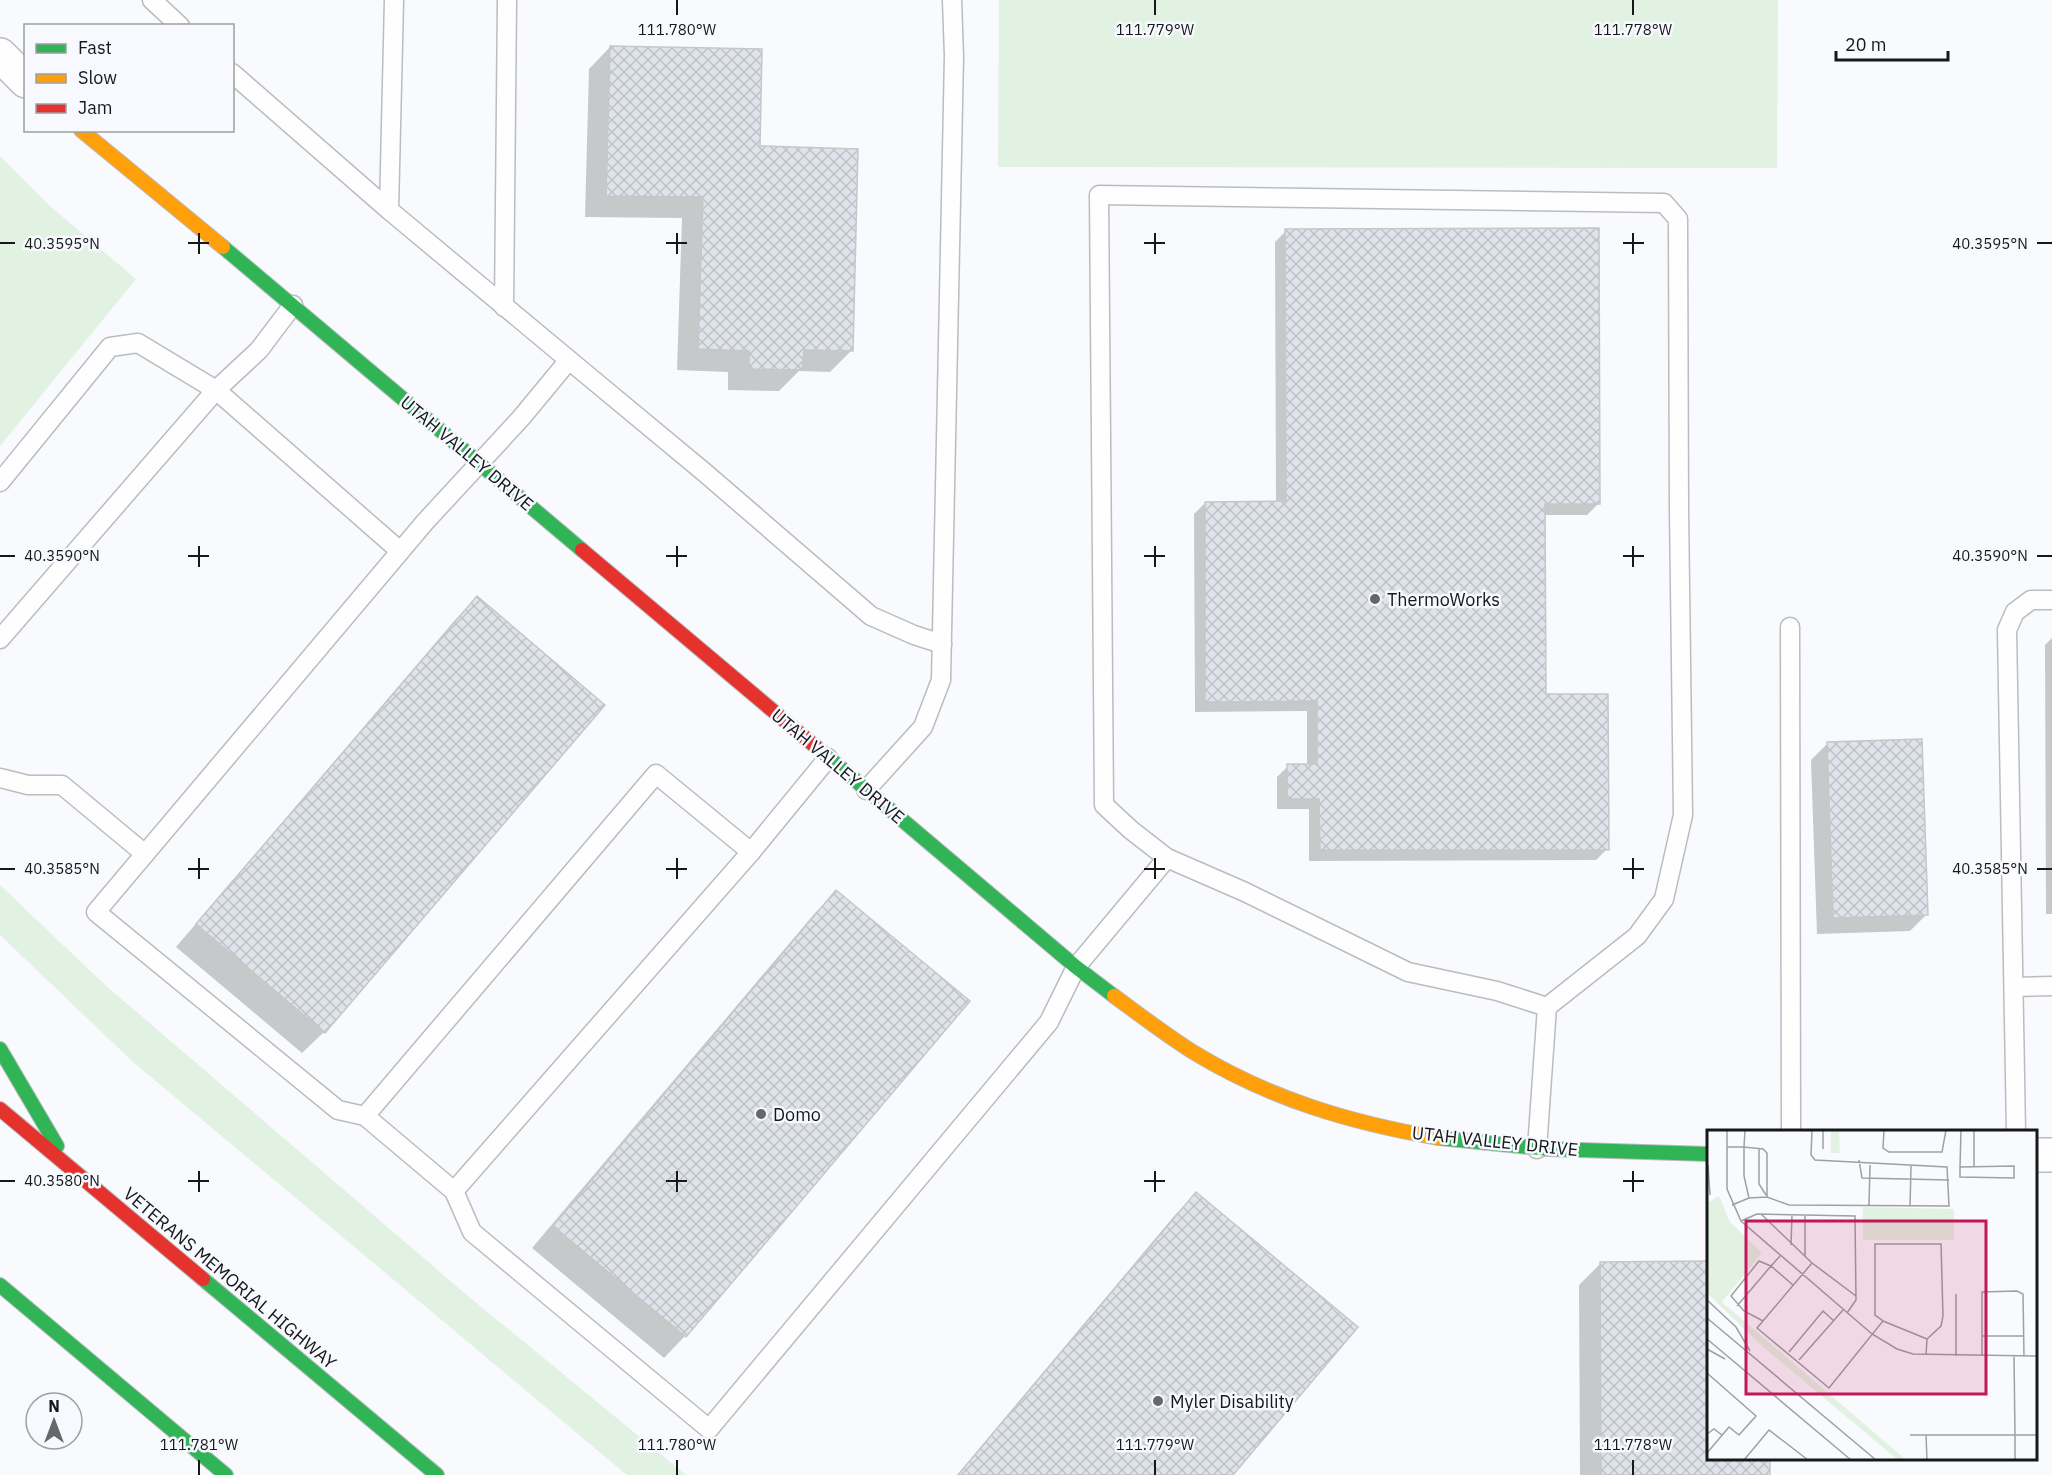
<svg xmlns="http://www.w3.org/2000/svg" width="2052" height="1475" font-family="'IBM Plex Sans',sans-serif">
  <defs>
    <pattern id="building-cross-hatch" width="8" height="8" patternUnits="userSpaceOnUse" patternTransform="scale(1.5)"><rect width="8" height="8" fill="#dfe4ea"/><path d="M0 0l8 8M0 8l8-8" fill="none" stroke="#bfc3c8"/></pattern>
  </defs>
  <rect width="100%" height="100%" fill="#f8fafd"/>
  <g fill="#e2f2e2">
    <path d="M999,0H1778L1777,168L998,167Z"/>
    <path d="M0,156L50,206L136,279L0,446Z"/>
    <path d="M0,885L104,984L462,1291L686,1475H627L132,1061L0,935Z"/>
  </g>
  <g fill="#0003">
    <path d="M610,47L758,147L852,350L830,372L799,371L779,391L728,390V372L677,370L682,218L585,217L589,69Z"/>
    <path d="M1286,231L1598,504L1587,515H1544V696L1607,849L1596,860L1309,861V809H1277V777L1288,766H1307V711L1195,712L1194,514L1205,503H1276L1275,242Z"/>
    <path d="M477,598L603,705L324,1032L302,1053L176,947L455,620Z"/>
    <path d="M2052,638V914H2046L2045,645Z"/>
    <path d="M1827,744L1927,914L1910,931L1817,934L1811,760Z"/>
    <path d="M837,892L968,1001L685,1336L664,1358L532,1248L815,913Z"/>
    <path d="M1196,1194L1231,1475H957L1175,1215Z"/>
    <path d="M1601,1263H1708V1458L1769,1475H1580L1579,1285Z"/>
  </g>
  <g fill="url(#building-cross-hatch)" stroke="#c5c7c9" stroke-width="1.5">
    <path d="M610,46L762,49L760,146L858,149L853,351L804,350L802,370L749,369V351L698,349L703,197L606,196Z"/>
    <path d="M1599,228L1600,504H1545L1546,694H1608L1609,850H1320L1319,799H1287V764H1317V701L1205,702V502L1286,501L1285,229Z"/>
    <path d="M477,596L605,705L325,1033L196,924Z"/>
    <path d="M1922,739L1928,915L1833,918L1827,742Z"/>
    <path d="M836,890L970,1001L686,1337L553,1226Z"/>
    <path d="M1196,1192L1358,1327L1233,1475H958Z"/>
    <path d="M1708,1261V1458H1770V1475H1601L1600,1262Z"/>
  </g>
  <g fill="none" stroke-linecap="round" stroke-linejoin="round">
    <defs>
      <g id="lane">
        <path d="M152,0L180,26"/>
        <path d="M232,73L389,210L569,360"/>
        <path d="M389,210L394,0"/>
        <path d="M504,307L507,0"/>
        <path d="M0,482L110,347L138,343L216,390L259,350L293,305"/>
        <path d="M1790,627L1791,1132"/>
        <path d="M0,639L216,390L400,551"/>
        <path d="M942,644L914,635L871,616L704,472L569,360L521,418L425,522L96,912L338,1110L365,1116L454,1191L472,1232L709,1429L1049,1022L1076,967L1167,858L1131,830L1104,805L1099,195L1664,203L1678,219L1679,510L1683,815L1664,899L1637,936L1547,1007L1537,1149"/>
        <path d="M0,778L28,785H62L145,854"/>
        <path d="M866,790L923,727L941,680L954,56L952,0"/>
        <path d="M1167,858L1245,892L1408,972L1497,991L1547,1007"/>
        <path d="M2014,987L2052,986"/>
        <path d="M365,1116L656,774L751,852"/>
        <path d="M2016,1132L2007,630L2015,612L2031,600H2052"/>
        <path d="M454,1191L751,852L828,758"/>
      </g>
      <g id="street">
        <path d="M0,55L26,81"/>
        <path d="M2036,1155H2052"/>
      </g>
      <g id="fast">
        <path d="M223,247L582,550"/>
        <path d="M816,747L1076,967L1114,996"/>
        <path d="M0,1049L57,1146"/>
        <path d="M1439,1138L1549,1149L1708,1154"/>
        <path d="M203,1279L437,1475"/>
        <path d="M0,1285L226,1475"/>
      </g>
      <g id="slow">
        <path d="M81,130L223,247"/>
        <path d="M1114,996C1140,1015 1166,1035 1193,1052C1270,1099 1351,1123 1439,1138"/>
      </g>
      <g id="jam">
        <path d="M582,550L816,747"/>
        <path d="M0,1109L203,1279"/>
      </g>
    </defs>
    <use href="#lane" stroke="#babcbe" stroke-width="21"/>
    <use href="#street" stroke="#babcbe" stroke-width="36"/>
    <use href="#fast" stroke="#babcbe" stroke-width="16"/>
    <use href="#slow" stroke="#babcbe" stroke-width="16"/>
    <use href="#jam" stroke="#babcbe" stroke-width="16"/>
    <use href="#lane" stroke="#fefeff" stroke-width="18"/>
    <use href="#street" stroke="#fefeff" stroke-width="33"/>
    <use href="#fast" stroke="#30b455" stroke-width="14"/>
    <use href="#slow" stroke="#ff9f0a" stroke-width="14"/>
    <use href="#jam" stroke="#e5322d" stroke-width="14"/>
  </g>
  <path fill="none" stroke="#16181a" stroke-width="2" d="M677,0V15M1155,0V15M1633,0V15M199,233V254M677,233V254M1155,233V254M1633,233V254M0,243H15M188,243H209M666,243H687M1144,243H1165M1623,243H1644M2037,243H2052M199,546V567M677,546V567M1155,546V567M1633,546V567M0,556H15M188,556H209M666,556H687M1144,556H1165M1623,556H1644M2037,556H2052M199,858V879M677,858V879M1155,858V879M1633,858V879M0,869H15M188,869H209M666,869H687M1144,869H1165M1623,869H1644M2037,869H2052M199,1171V1192M677,1171V1192M1155,1171V1192M1633,1171V1192M0,1181H15M188,1181H209M666,1181H687M1144,1181H1165M1623,1181H1644M199,1460V1475M677,1460V1475M1155,1460V1475M1633,1460V1475"/>
  <g fill="#656769" stroke="#f7f9fe" stroke-width="2">
    <circle cx="1375" cy="599" r="6"/>
    <circle cx="761" cy="1114" r="6"/>
    <circle cx="1158" cy="1401" r="6"/>
  </g>
  <g text-anchor="middle" dominant-baseline="central" stroke-width="5" stroke-linejoin="round" paint-order="stroke">
    <g font-size="18" fill="#16181a" stroke="#f7f9fe">
      <text transform="translate(467 453) rotate(40)">UTAH VALLEY DRIVE</text>
      <text transform="translate(838 766) rotate(40)">UTAH VALLEY DRIVE</text>
      <text transform="translate(1495 1141) rotate(6)">UTAH VALLEY DRIVE</text>
      <text transform="translate(230 1278) rotate(40)">VETERANS MEMORIAL HIGHWAY</text>
    </g>
    <g font-size="18" fill="#16181a" stroke="#f7f9fe" text-anchor="start">
      <text x="1387" y="599">ThermoWorks</text>
      <text x="773" y="1114">Domo</text>
      <text x="1170" y="1401">Myler Disability</text>
    </g>
  </g>
  <g transform="translate(1707 1130)">
    <rect width="330" height="330" fill="#f8fafd"/>
    <path d="M12,66L23,92L55,123L15,172L199,330H191L54,215L0,163V73ZM156,77L247,79V110H156Z" fill="#e2f2e2"/>
    <path d="M124,0H132L133,23H124Z" fill="#e2f2e2"/>
    <path fill="none" stroke="#9ea0a2" stroke-width="1.5" d="M20,0V59L34,91L165,204L190,219L206,224L330,226M177,0L176,18L182,22H235L239,0M267,0V36M20,17H37L38,0M52,18V54L59,65M116,19V0M152,30L155,48L242,50M1,35L3,65M253,37L307,36V48L253,47V37L254,0M42,68L60,67L82,75L242,76L240,37L108,30L104,25L105,0M25,75L42,68L37,46V17L56,19L60,23V67M162,76L163,35M203,77L204,36M54,84L105,133M34,91L50,84L148,86L149,170L140,183M84,115L85,85M98,127V85M249,164V226M149,166L105,133L50,198L122,258L176,191L168,185V114H234L236,186L234,196L220,209L219,225M0,170L29,197L43,221M30,176L64,136L86,155M0,188L169,330M56,191L37,181L24,166L52,131L64,136L73,126M176,191L220,209M275,206H317M0,209L144,330M0,219L18,229M82,222L116,181L127,191M275,226V162L310,161L316,164L317,226M92,230L136,180M0,243L49,286L32,305L22,297L0,323M0,304L7,299L15,305M203,305H219L220,330M219,305H308L307,226M37,330L62,300L101,330M308,330V305H330"/>
    <path fill="#c2185b" fill-opacity="0.15" stroke="#c2185b" stroke-width="3" d="M39,91H279V264H39Z"/>
    <rect width="330" height="330" fill="none" stroke="#16181a" stroke-width="3"/>
  </g>
  <g font-size="15" text-anchor="middle" fill="#16181a" stroke="#f7f9fe" stroke-width="5" stroke-linejoin="round" paint-order="stroke">
    <text x="677" y="35">111.780°W</text>
    <text x="1155" y="35">111.779°W</text>
    <text x="1633" y="35">111.778°W</text>
    <text x="62" y="249">40.3595°N</text>
    <text x="1990" y="249">40.3595°N</text>
    <text x="62" y="561">40.3590°N</text>
    <text x="1990" y="561">40.3590°N</text>
    <text x="62" y="874">40.3585°N</text>
    <text x="1990" y="874">40.3585°N</text>
    <text x="62" y="1186">40.3580°N</text>
    <text x="199" y="1450">111.781°W</text>
    <text x="677" y="1450">111.780°W</text>
    <text x="1155" y="1450">111.779°W</text>
    <text x="1633" y="1450">111.778°W</text>
  </g>
  <rect x="24" y="24" width="210" height="108" fill="#f7f9fe" stroke="#9d9fa3" stroke-width="1.5"/>
  <rect x="36" y="44" width="30" height="9" fill="#30b455" stroke="#9d9fa3" stroke-width="1.5"/>
  <text x="78" y="54" font-size="18" fill="#16181a">Fast</text>
  <rect x="36" y="74" width="30" height="9" fill="#ff9f0a" stroke="#9d9fa3" stroke-width="1.5"/>
  <text x="78" y="84" font-size="18" fill="#16181a">Slow</text>
  <rect x="36" y="104" width="30" height="9" fill="#e5322d" stroke="#9d9fa3" stroke-width="1.5"/>
  <text x="78" y="114" font-size="18" fill="#16181a">Jam</text>
  <g transform="translate(54 1421)"><circle r="28" fill="#f7f9fe" stroke="#9d9fa3" stroke-width="1.5"/>
  <path d="M0-4.5L10 22L0 15L-10 22Z" fill="#656769"/>
  <text y="-9" font-size="16" font-weight="bold" text-anchor="middle" fill="#16181a">N</text>
  </g>
  <path d="M1836 51v9h112v-9" fill="none" stroke="#16181a" stroke-width="3"/>
  <text x="1845" y="51" font-size="18" fill="#16181a" stroke="#f7f9fe" stroke-width="4.5" paint-order="stroke">20 m</text>
</svg>
